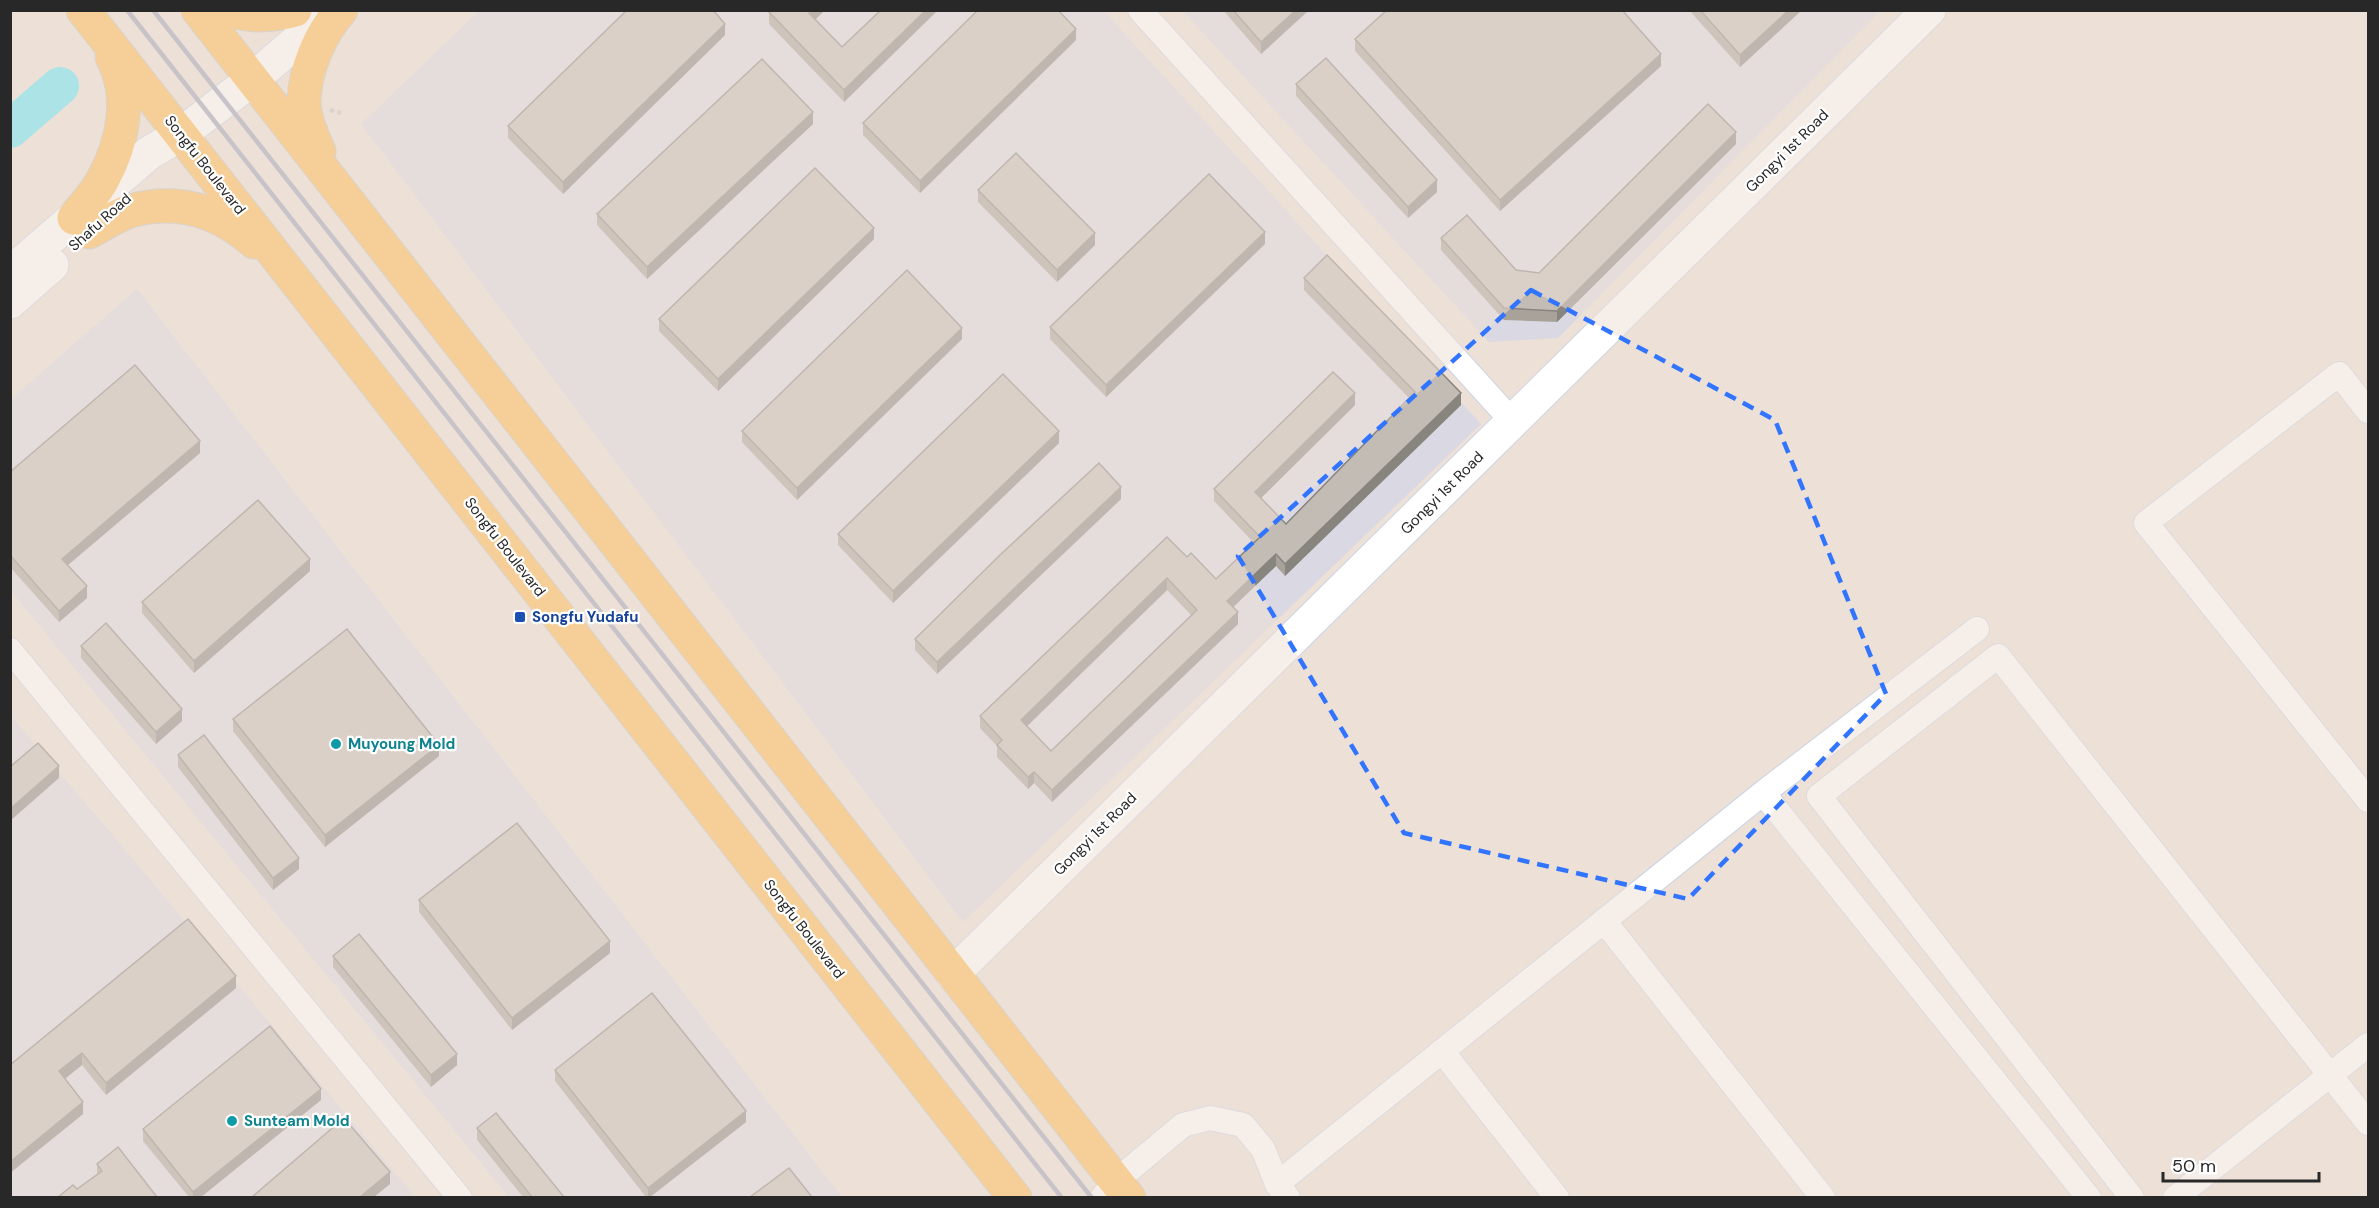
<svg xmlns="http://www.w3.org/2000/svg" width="2379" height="1208" font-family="'DM Sans',sans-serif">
  <rect width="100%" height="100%" fill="#ece0d7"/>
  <g fill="#dad9e3">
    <path d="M479,11H1104L1481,424L963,922L361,124Z"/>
    <path d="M1183,11H1880L1558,338L1489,342Z"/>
    <path d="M137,289L842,1197H509L11,591L10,400Z"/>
    <path d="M10,715L122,846L415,1197H11Z"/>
  </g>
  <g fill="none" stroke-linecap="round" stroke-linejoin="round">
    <path stroke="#5de7fb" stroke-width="38" d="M10,129L60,86"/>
    <defs>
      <g id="street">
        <path d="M1140,10L1513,422"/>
        <path d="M2368,411L2339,374L2146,523L2368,800"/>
        <path d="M10,650L460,1198"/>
        <path d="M1763,793L2089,1198"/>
        <path d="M1604,921L1823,1198"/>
        <path d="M1442,1051L1557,1198"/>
        <path d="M1277,1184L1763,793L1977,629"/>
        <path d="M1102,1198L1116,1181L1183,1125L1210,1118L1243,1125L1263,1149L1277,1184L1288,1198"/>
        <path d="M2132,1198L1819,796L1998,656L2368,1123"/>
        <path d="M2175,1198L2368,1045"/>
      </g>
      <g id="secondary">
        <path d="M10,273L149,153L181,134L253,79L333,10"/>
        <path d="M10,302L52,265"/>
        <path d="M953,974L1929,10"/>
      </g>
      <g id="primary">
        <path d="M83,10L1015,1198"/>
        <path d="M198,10L1129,1198"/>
        <path d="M231,10C249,18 276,15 295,10"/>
        <path d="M319,151C312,136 304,118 304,101C305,69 320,34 341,10"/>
        <path d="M74,218C83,206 95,194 102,181C123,143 133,97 112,57"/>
        <path d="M89,232C102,225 116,216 130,211C177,198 218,210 254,242"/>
      </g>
    </defs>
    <use href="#street" stroke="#ccd4e3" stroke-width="26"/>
    <use href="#secondary" stroke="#ccd4e3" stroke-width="35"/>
    <use href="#primary" stroke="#c3c3c3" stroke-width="35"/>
    <path stroke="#c3c3c3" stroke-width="4" stroke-dasharray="4.5 3" stroke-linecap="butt" d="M330,110L341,113"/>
    <use href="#street" stroke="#fff" stroke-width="24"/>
    <use href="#secondary" stroke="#fff" stroke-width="33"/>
    <use href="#primary" stroke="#ffbb49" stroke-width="33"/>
    <g stroke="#9aa1b5" stroke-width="4.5">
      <path d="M127,10L1062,1198"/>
      <path d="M153,10L1092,1198"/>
    </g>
  </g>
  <g fill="#a8a29b" fill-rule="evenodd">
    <path d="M771,10H825L815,20L842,47L881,10H938L844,102L769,24V12Z"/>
    <path d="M1223,10H1309L1261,54Z"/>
    <path d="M1689,10H1802L1740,67Z"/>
    <path d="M725,35L563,194L508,138V126Z"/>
    <path d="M1355,39L1661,66L1500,211L1355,51Z"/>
    <path d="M1076,40L920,193L863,135V123Z"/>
    <path d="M1296,84L1437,192L1408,218L1296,96Z"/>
    <path d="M813,124L647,279L597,225V214Z"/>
    <path d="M1736,144L1557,322L1504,320L1441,250V238L1516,270L1539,273Z"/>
    <path d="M978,190L1095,245L1057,282L978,202Z"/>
    <path d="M874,239L718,391L659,331V319Z"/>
    <path d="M1265,244L1106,397L1050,339V327Z"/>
    <path d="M1304,278L1461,405L1285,576L1276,566L1233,607L1238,624L1052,802L1034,783L1028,789L997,757V746L980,728V716L1187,557L1216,579L1254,543L1214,501V489L1355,405L1261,498L1286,524L1409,398L1304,290ZM1167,590L1191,615L1051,751L1027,726Z"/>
    <path d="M962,339L797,500L742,442V431Z"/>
    <path d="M1059,443L893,603L838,545V534Z"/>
    <path d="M200,453L68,565L87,598L59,622L10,567V472Z"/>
    <path d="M1121,499L937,674L915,650V639Z"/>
    <path d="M310,571L194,673L142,613V602Z"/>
    <path d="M81,646L182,721L156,744L81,658Z"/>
    <path d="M233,719L439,756L325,847L233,731Z"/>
    <path d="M178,755L299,869L273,890L178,767Z"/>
    <path d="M419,900L610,953L512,1030L419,912Z"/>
    <path d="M333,956L457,1065L431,1087L333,967Z"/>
    <path d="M236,988L106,1095L82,1065L65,1079L83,1114L10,1173V1065Z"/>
    <path d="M555,1070L746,1122L650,1197H646L555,1081Z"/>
    <path d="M321,1100L201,1197H189L143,1141V1129Z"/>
    <path d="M477,1128L564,1197H523L477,1140Z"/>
    <path d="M97,1164L157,1197L77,1189L97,1175Z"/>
  </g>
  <g fill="#88847e">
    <path d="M813,10H825L809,25V13Z"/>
    <path d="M926,10H938L844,102V90Z"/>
    <path d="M1296,10H1309L1261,54V42Z"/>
    <path d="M1789,10H1802L1740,67V55Z"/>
    <path d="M725,24V35L563,194V182Z"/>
    <path d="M1076,29V40L920,193V181Z"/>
    <path d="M1661,54V66L1500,211V200Z"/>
    <path d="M813,112V124L647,279V267Z"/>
    <path d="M1736,132V144L1557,322V311Z"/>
    <path d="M1437,180V192L1408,218V207Z"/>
    <path d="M874,228V239L718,391V379Z"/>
    <path d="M1265,232V244L1106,397V385Z"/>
    <path d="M1095,233V245L1057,282V270Z"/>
    <path d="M962,328V339L797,500V488Z"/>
    <path d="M1355,393V405L1255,504V492Z"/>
    <path d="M1461,393V405L1285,576V564Z"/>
    <path d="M1059,431V443L893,603V591Z"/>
    <path d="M200,441V453L62,570V559Z"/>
    <path d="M1121,487V499L937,674V662Z"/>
    <path d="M1276,554V566L1227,613V601Z"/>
    <path d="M310,559V571L194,673V661Z"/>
    <path d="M1167,578V590L1021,732V720Z"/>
    <path d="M87,586V598L59,622V611Z"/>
    <path d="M1238,612V624L1052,802V790Z"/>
    <path d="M182,709V721L156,744V732Z"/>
    <path d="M439,745V756L325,847V835Z"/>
    <path d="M59,766V778L10,821V809Z"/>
    <path d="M1034,772V783L1028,789V777Z"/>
    <path d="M299,858V869L273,890V878Z"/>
    <path d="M610,941V953L512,1030V1018Z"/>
    <path d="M236,976V988L106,1095V1083Z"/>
    <path d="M82,1053V1065L59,1083V1071Z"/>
    <path d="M457,1054V1065L431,1087V1075Z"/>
    <path d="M321,1089V1100L201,1197H193V1192Z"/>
    <path d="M83,1102V1114L10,1173V1162Z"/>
    <path d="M746,1111V1122L650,1197H648V1188Z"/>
    <path d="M390,1172V1184L374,1197H360Z"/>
  </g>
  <g fill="#c3bcb4" stroke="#88847e" stroke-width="1.5" fill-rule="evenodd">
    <path d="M627,10H713L725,24L563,182L508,126Z"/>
    <path d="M771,10H813L809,13L842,47L881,10H926L844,90L769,12Z"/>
    <path d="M978,10H1058L1076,29L920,181L863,123Z"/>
    <path d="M1233,10H1296L1261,42Z"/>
    <path d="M1387,10H1622L1661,54L1500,200L1355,39Z"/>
    <path d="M1700,10H1789L1740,55Z"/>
    <path d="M1326,58L1437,180L1408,207L1296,84Z"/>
    <path d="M762,59L813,112L647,267L597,214Z"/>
    <path d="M1708,104L1736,132L1557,311L1504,308L1441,238L1467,215L1516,270L1539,273Z"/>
    <path d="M1016,153L1095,233L1057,270L978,190Z"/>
    <path d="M815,168L874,228L718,379L659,319Z"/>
    <path d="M1209,174L1265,232L1106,385L1050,327Z"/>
    <path d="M1327,255L1461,393L1285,564L1276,554L1227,601L1238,612L1052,790L1034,772L1028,777L997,745L1002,740L980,716L1167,537L1187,557L1191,553L1216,579L1260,537L1214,489L1333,372L1355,393L1255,492L1286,524L1415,392L1304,278ZM1167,578L1197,610L1051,751L1021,720Z"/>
    <path d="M907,270L962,328L797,488L742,431Z"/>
    <path d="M135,365L200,441L62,559L87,586L59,611L10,555V472Z"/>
    <path d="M1003,374L1059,431L893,591L838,534Z"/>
    <path d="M1099,463L1121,487L937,662L915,639L1000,555Z"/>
    <path d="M258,500L310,559L194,661L142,602Z"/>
    <path d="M106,623L182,709L156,732L81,646Z"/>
    <path d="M347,629L439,745L325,835L233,719Z"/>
    <path d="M204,735L299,858L273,878L178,755Z"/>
    <path d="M38,743L59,766L10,809V767Z"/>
    <path d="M517,823L610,941L512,1018L419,900Z"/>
    <path d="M188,919L236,976L106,1083L82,1053L59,1071L83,1102L10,1162V1065Z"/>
    <path d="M359,934L457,1054L431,1075L333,956Z"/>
    <path d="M652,993L746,1111L648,1188L555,1070Z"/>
    <path d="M270,1026L321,1089L193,1192L143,1129Z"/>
    <path d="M496,1113L564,1197H532L477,1128Z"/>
    <path d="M344,1118L390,1172L360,1197H252Z"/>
    <path d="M118,1147L157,1197H58L73,1185L77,1189L102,1171L97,1164Z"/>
    <path d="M789,1168L812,1197H750Z"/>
  </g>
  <path d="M0 0H2379V1208H0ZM1531,290L1775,420L1886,694L1688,899L1404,833L1238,556Z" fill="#ece0d7" fill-opacity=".55" fill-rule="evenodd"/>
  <path fill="none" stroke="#3174ff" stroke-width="4.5" stroke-dasharray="12 8" stroke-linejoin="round" d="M1531,290L1775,420L1886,694L1688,899L1404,833L1238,556Z"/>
  <rect fill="#1a4fb4" stroke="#fff" stroke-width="2" x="514" y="611" width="12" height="12" rx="3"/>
  <g fill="#0f9aa8" stroke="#fff" stroke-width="2">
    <circle cx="336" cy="744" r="6"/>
    <circle cx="232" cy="1121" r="6"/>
  </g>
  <g text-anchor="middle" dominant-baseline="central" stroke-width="4.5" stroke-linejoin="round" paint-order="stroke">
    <g font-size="15" fill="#282828" stroke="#fff">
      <text transform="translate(1787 151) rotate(-45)">Gongyi 1st Road</text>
      <text transform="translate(205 165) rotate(52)">Songfu Boulevard</text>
      <text transform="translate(100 222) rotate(-42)">Shafu Road</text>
      <text transform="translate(1442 493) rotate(-45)">Gongyi 1st Road</text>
      <text transform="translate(505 547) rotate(52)">Songfu Boulevard</text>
      <text transform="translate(1095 834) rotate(-45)">Gongyi 1st Road</text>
      <text transform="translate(804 929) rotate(52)">Songfu Boulevard</text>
    </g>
    <g font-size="15" font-weight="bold" fill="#164399" stroke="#fff" text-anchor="start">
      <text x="532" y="617">Songfu Yudafu</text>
    </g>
    <g font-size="15" font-weight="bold" fill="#0d838f" stroke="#fff" text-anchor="start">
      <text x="348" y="744">Muyoung Mold</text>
      <text x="244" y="1121">Sunteam Mold</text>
    </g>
  </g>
  <rect width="2379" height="1208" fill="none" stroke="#282828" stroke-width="24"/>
  <path d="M2163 1172v9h156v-9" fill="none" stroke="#282828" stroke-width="3"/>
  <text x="2172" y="1172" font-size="18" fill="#282828" stroke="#ffffff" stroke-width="4.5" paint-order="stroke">50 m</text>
</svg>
